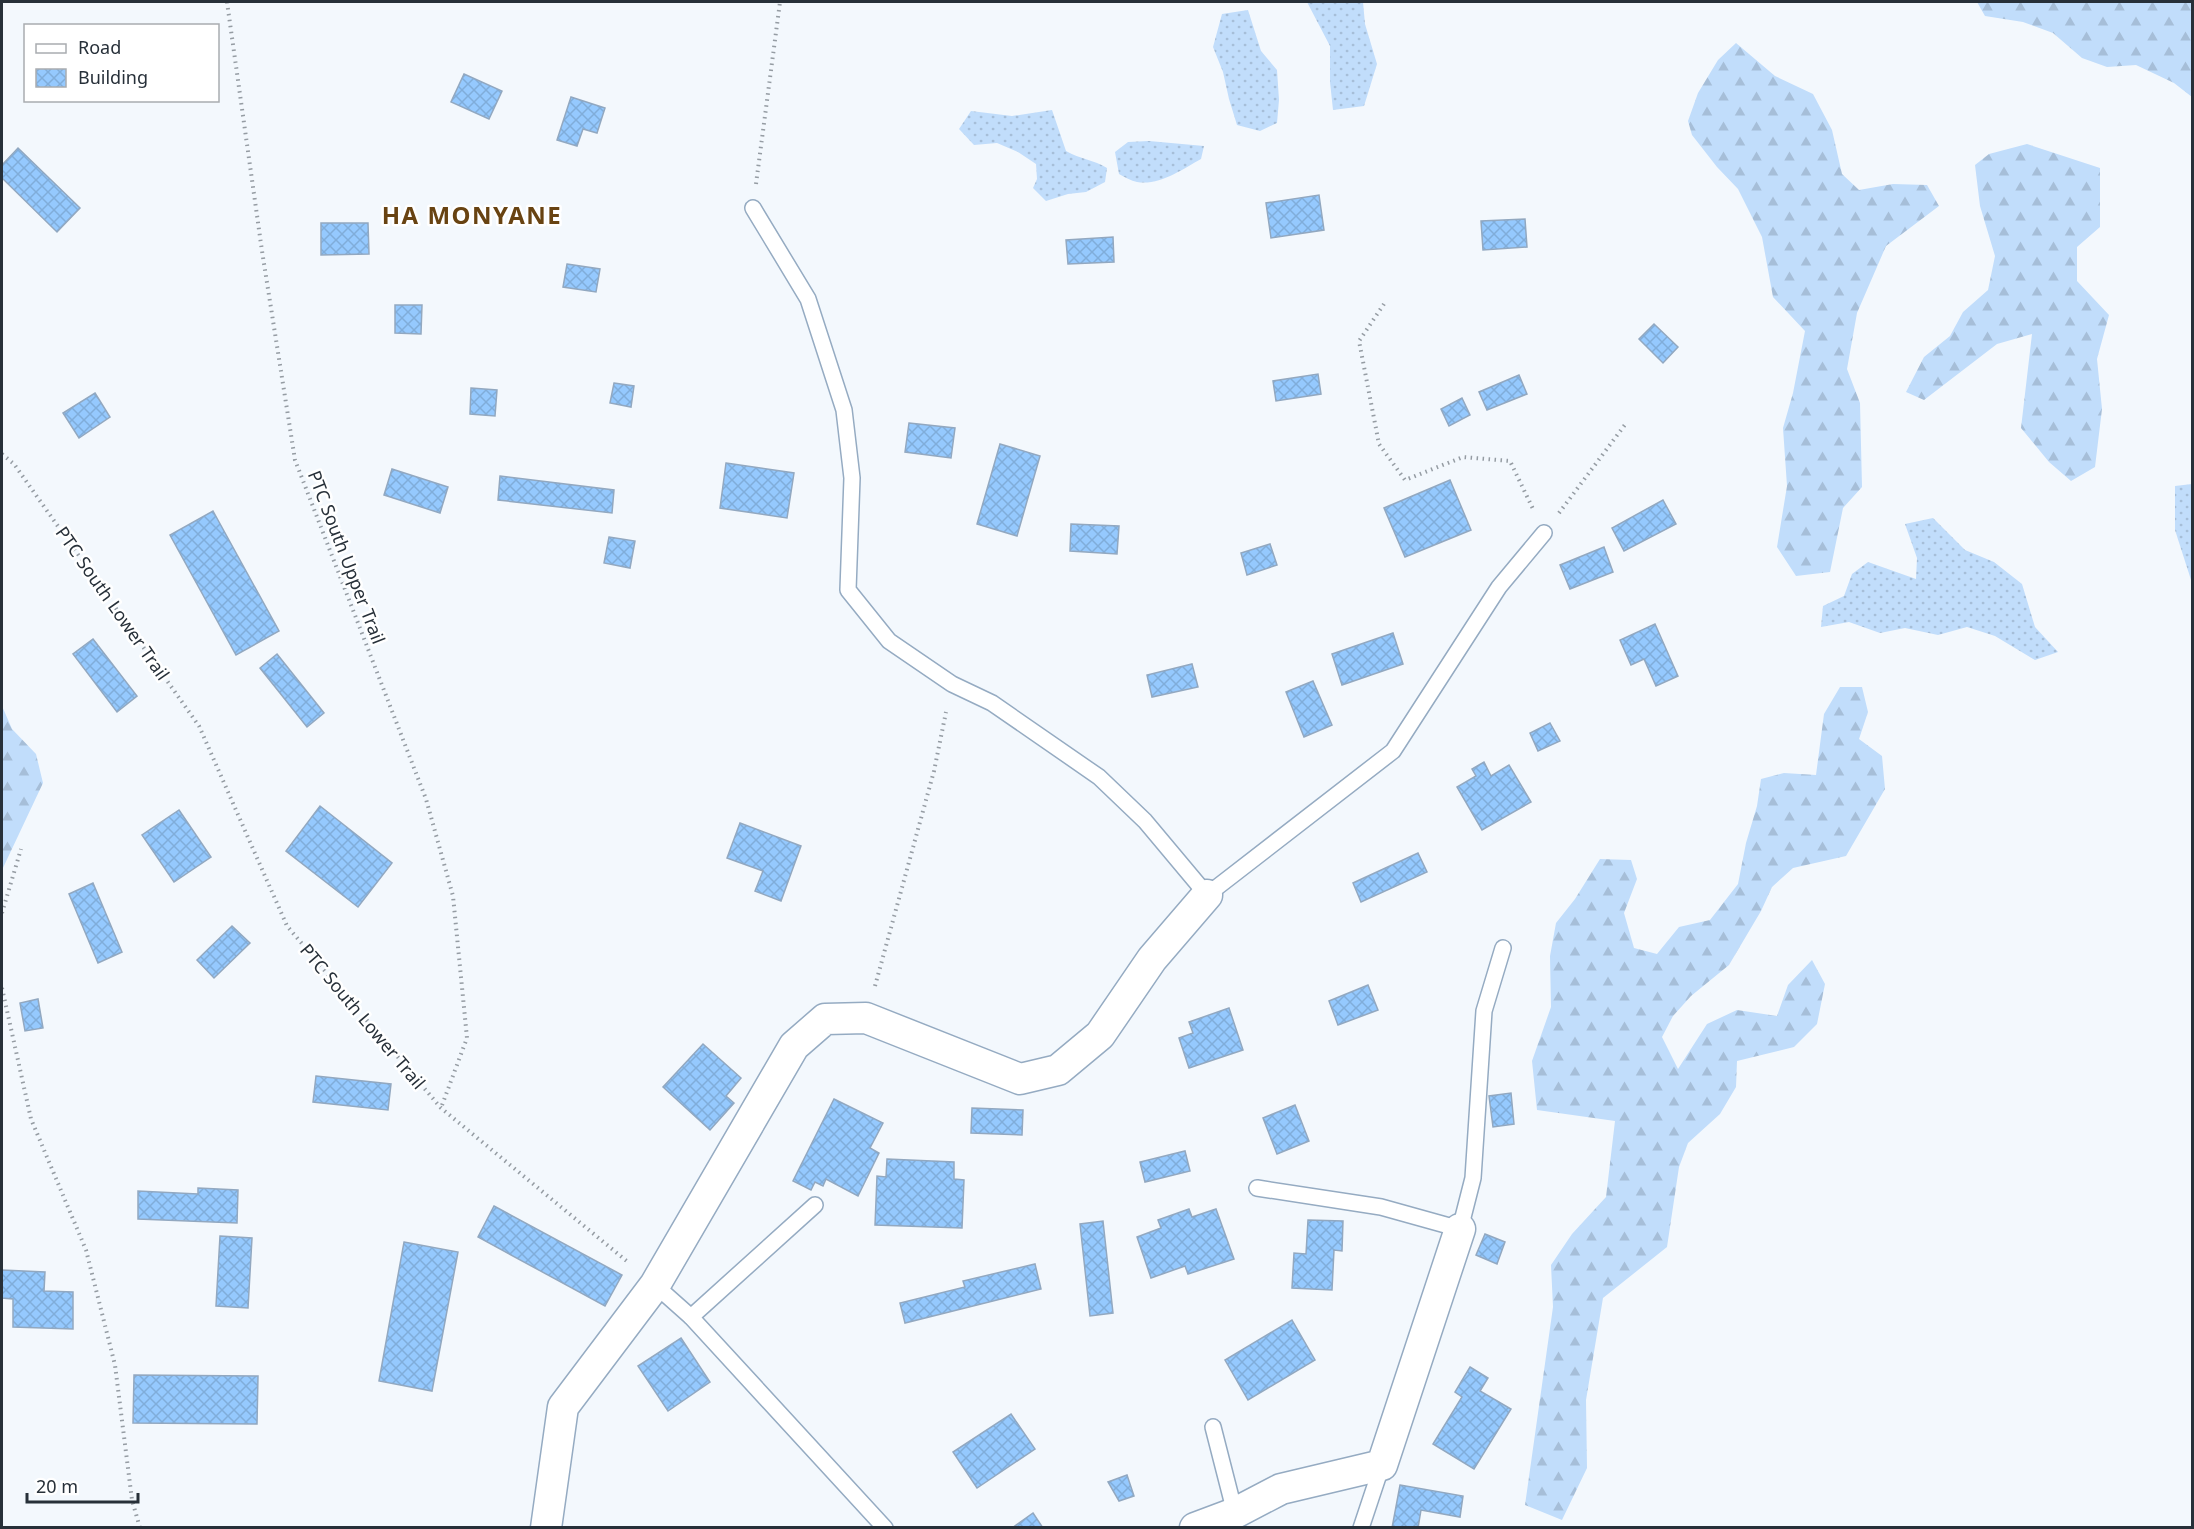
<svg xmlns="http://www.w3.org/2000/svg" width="2194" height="1529" font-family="'Noto Sans',sans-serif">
  <defs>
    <pattern id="grass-dots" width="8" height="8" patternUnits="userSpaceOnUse" patternTransform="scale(1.5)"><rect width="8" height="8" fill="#c1ddfb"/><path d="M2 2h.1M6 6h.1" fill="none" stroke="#a6bed8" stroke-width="1.8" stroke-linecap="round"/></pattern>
    <pattern id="forest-firs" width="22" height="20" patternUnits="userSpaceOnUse" patternTransform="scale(1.5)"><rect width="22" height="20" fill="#c1ddfb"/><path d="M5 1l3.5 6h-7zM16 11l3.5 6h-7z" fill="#a6bed8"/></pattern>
    <pattern id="building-cross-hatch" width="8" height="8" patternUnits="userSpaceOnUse" patternTransform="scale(1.5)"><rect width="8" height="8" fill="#95c9fe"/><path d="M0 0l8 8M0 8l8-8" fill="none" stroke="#80adda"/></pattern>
  </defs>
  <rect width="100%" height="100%" fill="#f3f8fd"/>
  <g fill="url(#grass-dots)">
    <path d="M1307,2H1363L1365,24L1377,64L1364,106L1333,110L1330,82V46Z"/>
    <path d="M1248,10L1261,51L1277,70L1279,100L1277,123L1260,131L1237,125L1229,99L1223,72L1213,47L1222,14Z"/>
    <path d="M1052,110L1066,151C1080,159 1094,160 1107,168L1105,182L1086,192L1068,194L1046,201L1033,188L1037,179L1036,164L1018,152L997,143L974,145L959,129L971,111L1012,116Z"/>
    <path d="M1149,141L1204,146L1201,159C1183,169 1159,186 1137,182C1131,181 1125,177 1119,174L1115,152L1128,142Z"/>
    <path d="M2192,484V583L2175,530V486Z"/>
    <path d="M1933,518L1965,550L1994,562L2022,584L2035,627L2058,652L2035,660L1995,636L1967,627L1938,635L1905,628L1880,633L1849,622L1821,627L1823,606L1844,596L1852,574L1868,562L1916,579L1917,558L1905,524Z"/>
  </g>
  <g fill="url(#forest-firs)">
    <path d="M1977,2H2192V97L2174,83L2136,65L2107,67L2082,58L2053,33L2023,22L1985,16Z"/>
    <path d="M1736,43L1775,76L1813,94L1832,130L1842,174L1859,190L1893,184L1927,185L1939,206L1886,246L1857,313L1847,369L1860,403L1862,487L1843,508L1830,572L1796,576L1777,547L1787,486L1783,428L1793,393L1805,331L1773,297L1762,237L1738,189L1717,167L1692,135L1688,121L1698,93L1718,60Z"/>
    <path d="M2027,144L2100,168V227L2077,247V281L2109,315L2097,359L2102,409L2095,467L2071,481L2049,462L2021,428L2032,334L1997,344L1924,400L1906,392L1924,357L1950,336L1963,312L1988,290L1995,256L1980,206L1975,165L1989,154Z"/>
    <path d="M1840,687H1862L1868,712L1859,739L1882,756L1885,789L1846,856L1793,868L1772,887L1761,911L1729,965L1691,996L1673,1016L1662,1037L1678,1069L1707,1024L1737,1010L1777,1016L1788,985L1812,960L1825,984L1817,1024L1794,1047L1737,1061L1736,1087L1720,1114L1688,1143L1679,1167L1667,1247L1603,1298L1586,1400L1587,1468L1562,1520L1525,1505L1553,1307L1551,1265L1572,1234L1606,1197L1615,1121L1537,1110L1532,1061L1551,1007L1550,956L1556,923L1575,899L1600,859L1631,860L1637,879L1624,913L1634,948L1657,954L1679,927L1710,920L1738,884L1746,843L1757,806L1761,779L1784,773L1816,775L1824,714Z"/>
    <path d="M2,706L12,729L36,754L43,783L2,870Z"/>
  </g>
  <g fill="url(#building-cross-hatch)" stroke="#92a8c0" stroke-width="1.5">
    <path d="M464,74L502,91L489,119L451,102Z"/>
    <path d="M571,97L605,108L597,133L583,129L577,146L557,140Z"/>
    <path d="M18,148L80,208L57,232L2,178V165Z"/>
    <path d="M1319,195L1324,230L1271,238L1266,203Z"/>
    <path d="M1525,219L1527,247L1483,250L1481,221Z"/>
    <path d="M321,223H368L369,254L321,255Z"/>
    <path d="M1113,237L1114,262L1068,264L1066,240Z"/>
    <path d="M567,264L600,269L596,292L563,287Z"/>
    <path d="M395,305H422L421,334L395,333Z"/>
    <path d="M1654,324L1678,347L1663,363L1639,339Z"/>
    <path d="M1318,374L1321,394L1276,401L1273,381Z"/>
    <path d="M1519,375L1527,394L1487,410L1479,392Z"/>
    <path d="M614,383L634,386L631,407L610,403Z"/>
    <path d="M471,388L497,390L495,416L470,414Z"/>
    <path d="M95,393L110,417L79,438L63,413Z"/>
    <path d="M1462,398L1470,415L1449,426L1441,409Z"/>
    <path d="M909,423L955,428L951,458L905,452Z"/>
    <path d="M1000,444L1040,456L1017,536L977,524Z"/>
    <path d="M726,463L794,473L787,518L720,508Z"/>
    <path d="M392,469L448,487L440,513L384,495Z"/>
    <path d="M500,476L614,490L612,513L498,500Z"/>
    <path d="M1450,480L1471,530L1405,557L1384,508Z"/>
    <path d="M1663,500L1676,524L1624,551L1612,528Z"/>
    <path d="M213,511L279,631L236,655L170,535Z"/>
    <path d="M1071,524L1119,526L1117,554L1070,551Z"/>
    <path d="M609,537L635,541L630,568L604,563Z"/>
    <path d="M1270,544L1277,565L1247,575L1241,553Z"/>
    <path d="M1604,547L1613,572L1570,589L1560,565Z"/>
    <path d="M1655,624L1678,676L1656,686L1644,659L1631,665L1620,640Z"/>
    <path d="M1393,633L1403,664L1342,685L1332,654Z"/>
    <path d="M93,639L137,696L117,712L73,654Z"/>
    <path d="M277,654L324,713L307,727L260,668Z"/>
    <path d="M1192,664L1198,687L1152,697L1147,675Z"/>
    <path d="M1313,681L1332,725L1304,737L1286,692Z"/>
    <path d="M1550,723L1560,741L1538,751L1530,733Z"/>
    <path d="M1484,762L1491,776L1509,765L1531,802L1482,830L1457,787L1476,776L1472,769Z"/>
    <path d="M320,806L392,863L358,907L286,851Z"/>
    <path d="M179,810L211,857L174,882L142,835Z"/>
    <path d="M740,823L801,846L781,901L755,891L763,871L727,858Z"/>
    <path d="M1418,853L1427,872L1361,902L1353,883Z"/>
    <path d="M93,883L122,952L98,963L69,894Z"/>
    <path d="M232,926L250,943L214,978L197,960Z"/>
    <path d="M1368,985L1378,1010L1338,1025L1329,1001Z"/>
    <path d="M38,999L43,1028L25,1031L20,1003Z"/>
    <path d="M1229,1008L1243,1050L1189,1068L1179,1038L1193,1033L1189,1022Z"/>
    <path d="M703,1044L741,1078L726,1096L734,1103L710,1130L663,1087Z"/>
    <path d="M316,1076L391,1084L388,1110L313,1102Z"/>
    <path d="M1511,1093L1514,1124L1493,1127L1489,1096Z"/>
    <path d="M834,1099L883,1123L870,1148L879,1153L858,1196L826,1179L823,1186L815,1182L811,1190L793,1181Z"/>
    <path d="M1295,1105L1309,1141L1277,1154L1263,1118Z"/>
    <path d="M972,1108L1023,1110L1022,1135L971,1133Z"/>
    <path d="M1185,1151L1190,1171L1145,1182L1140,1162Z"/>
    <path d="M887,1159L954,1162V1179L964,1180L962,1228L875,1225L877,1176L886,1177Z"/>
    <path d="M198,1188L238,1190L237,1223L138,1219V1191L198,1194Z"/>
    <path d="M494,1206L622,1275L605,1306L478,1237Z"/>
    <path d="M1189,1209L1192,1217L1216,1209L1234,1259L1188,1274L1185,1266L1151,1278L1137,1237L1161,1228L1158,1220Z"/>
    <path d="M1308,1220L1343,1221L1342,1251L1334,1250L1332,1290L1292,1288L1294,1253L1306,1254Z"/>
    <path d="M1103,1221L1113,1313L1090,1316L1080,1224Z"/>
    <path d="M1485,1234L1505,1242L1497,1264L1476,1255Z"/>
    <path d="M220,1236L252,1238L248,1308L216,1306Z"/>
    <path d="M404,1242L458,1252L432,1391L379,1381Z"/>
    <path d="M1035,1264L1041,1289L905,1323L900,1303L965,1287L963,1281Z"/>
    <path d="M2,1270L45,1272L44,1291L73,1292V1329L13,1327V1299L2,1298Z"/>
    <path d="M1292,1320L1315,1360L1248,1400L1225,1360Z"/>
    <path d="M681,1338L710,1382L668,1411L638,1366Z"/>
    <path d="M1470,1367L1488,1378L1480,1391L1511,1409L1474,1469L1433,1444L1462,1397L1455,1392Z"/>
    <path d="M134,1375L258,1376L257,1424L133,1423Z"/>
    <path d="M1011,1414L1035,1449L977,1488L953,1452Z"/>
    <path d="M1127,1475L1134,1496L1119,1501L1108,1482Z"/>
    <path d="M1400,1485L1463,1496L1460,1517L1421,1510L1418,1528H1392Z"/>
    <path d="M1033,1513L1043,1528H1012Z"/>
  </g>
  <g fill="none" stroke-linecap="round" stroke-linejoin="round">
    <defs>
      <g id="lane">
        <path d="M753,208L808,299L844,410L852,478L848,590L889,641L952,684L992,703L1099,777L1145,821L1207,895L1393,751L1499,587L1544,533"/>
        <path d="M1257,1188L1381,1207L1460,1229L1473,1178L1484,1011L1503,948"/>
        <path d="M655,1285L691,1317L885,1528"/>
        <path d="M691,1317L815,1205"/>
        <path d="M1213,1427L1235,1513"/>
        <path d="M1361,1528L1382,1465"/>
      </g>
      <g id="street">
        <path d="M546,1528L563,1407L655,1285L794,1046L825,1019L866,1018L1020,1079L1058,1070L1100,1035L1152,959L1207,895"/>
        <path d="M1195,1528L1235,1513L1281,1489L1382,1465L1460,1229"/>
      </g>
    </defs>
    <use href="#lane" stroke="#95abc2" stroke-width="18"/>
    <use href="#street" stroke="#95abc2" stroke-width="33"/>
    <g stroke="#959ca3" stroke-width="4" stroke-dasharray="1.5 4.5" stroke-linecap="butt">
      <path d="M227,2L262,251L295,460L426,799L453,896L467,1038L441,1108"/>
      <path d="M756,184L780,2"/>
      <path d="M1384,304L1359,341L1379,444L1405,480L1463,457L1510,461L1534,511"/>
      <path d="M2,454L14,464L199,726L287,926L441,1108L629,1263"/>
      <path d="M1559,513L1627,422"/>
      <path d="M2,913L21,849"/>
      <path d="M875,986L934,771L946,712"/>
      <path d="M2,988L31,1119L86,1250L115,1365L132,1500L140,1528"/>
    </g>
    <use href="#lane" stroke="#fff" stroke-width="15"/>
    <use href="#street" stroke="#fff" stroke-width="30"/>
  </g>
  <g text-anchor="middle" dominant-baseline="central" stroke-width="5" stroke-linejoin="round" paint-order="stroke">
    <g font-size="18" fill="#273039" stroke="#fff">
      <text transform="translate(347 557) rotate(69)">PTC South Upper Trail</text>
      <text transform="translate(113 603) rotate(55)">PTC South Lower Trail</text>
      <text transform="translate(363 1016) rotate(50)">PTC South Lower Trail</text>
    </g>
    <g font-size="24" font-weight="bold" letter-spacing="1.5" fill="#684312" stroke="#fff">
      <text x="472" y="214">HA MONYANE</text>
    </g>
  </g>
  <rect width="2194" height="1529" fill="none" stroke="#273039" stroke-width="6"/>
  <rect x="24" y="24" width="195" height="78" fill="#ffffff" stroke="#a9acb0" stroke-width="1.5"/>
  <rect x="36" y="44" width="30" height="9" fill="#ffffff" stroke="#a9acb0" stroke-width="1.5"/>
  <text x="78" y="54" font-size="18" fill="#273039">Road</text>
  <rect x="36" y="69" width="30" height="18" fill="url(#building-cross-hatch)" stroke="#a9acb0" stroke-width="1.5"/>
  <text x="78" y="84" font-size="18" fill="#273039">Building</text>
  <path d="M27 1493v9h111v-9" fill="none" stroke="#273039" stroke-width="3"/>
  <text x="36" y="1493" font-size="18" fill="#273039" stroke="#ffffff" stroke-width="4.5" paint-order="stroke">20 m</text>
</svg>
